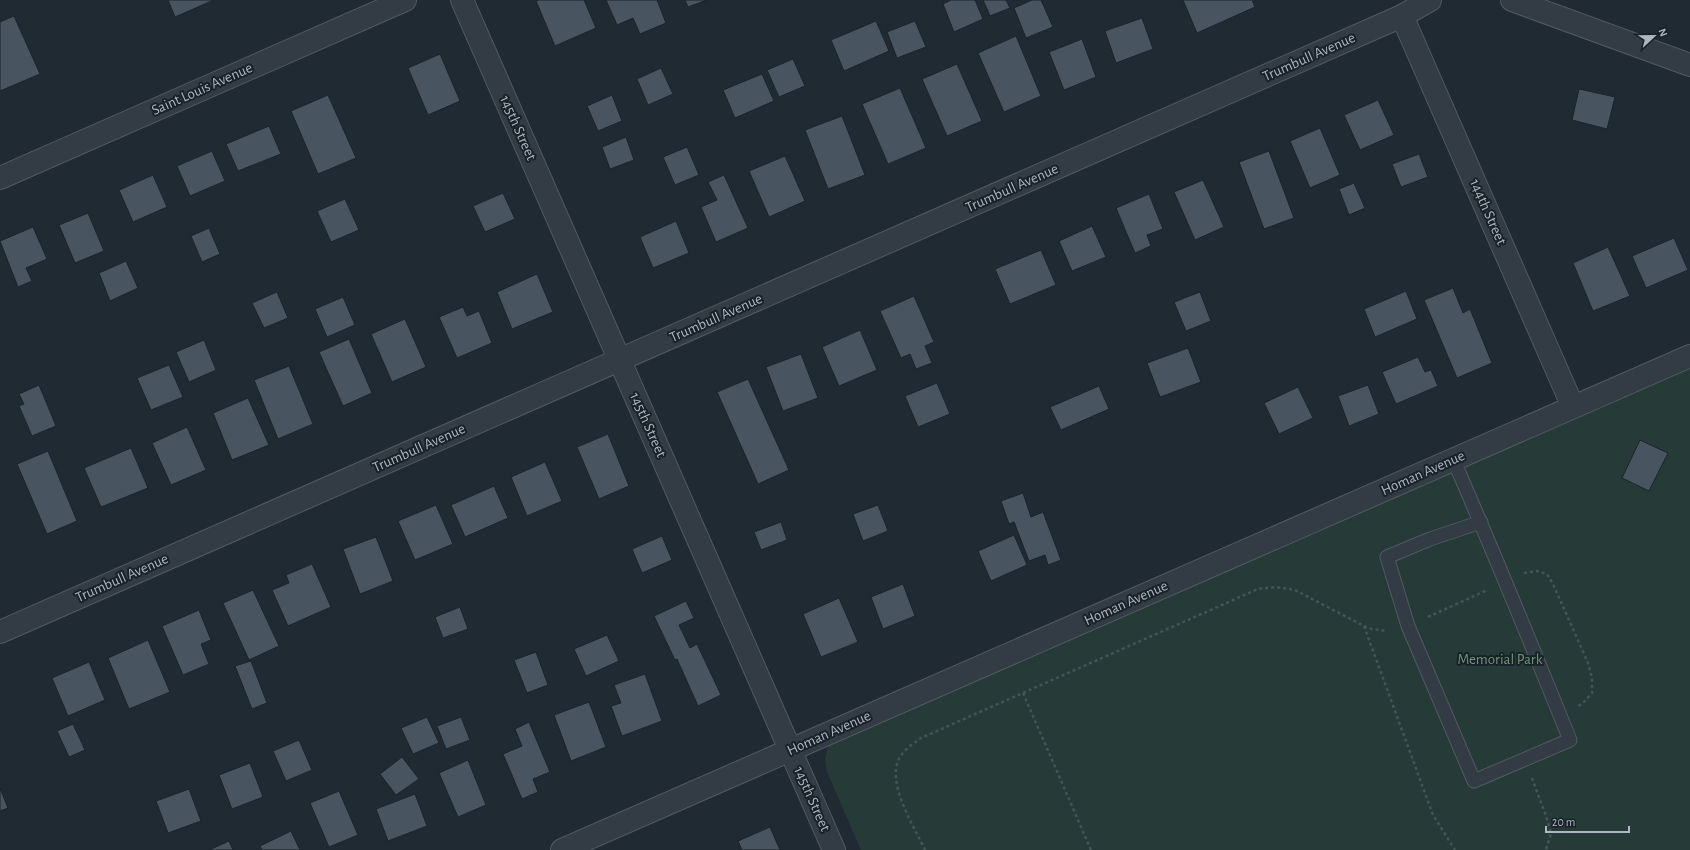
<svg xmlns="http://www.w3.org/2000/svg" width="1690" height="850" font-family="'Alegreya Sans',sans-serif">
  <rect width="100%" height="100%" fill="#202a33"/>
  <path fill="#263a38" d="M1690,367V850H861L827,772L825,759L828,747L836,741Z"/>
  <g fill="#48545f" stroke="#1b232b">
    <path d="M168,0H214L175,17Z"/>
    <path d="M539,0H584L596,28L555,46L536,1Z"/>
    <path d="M606,0H657L666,23L640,34L633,18L617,25Z"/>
    <path d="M685,0H707L688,7Z"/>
    <path d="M951,0H975L983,19L954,32L943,4Z"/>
    <path d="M983,0H1006L1010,8L990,16Z"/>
    <path d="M1032,0H1041L1053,27L1026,38L1014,8Z"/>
    <path d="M1183,0H1252L1255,7L1197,33Z"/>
    <path d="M14,16L40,74L0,91V22Z"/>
    <path d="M1142,18L1153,49L1116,63L1105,31Z"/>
    <path d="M876,21L889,51L844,71L831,40Z"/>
    <path d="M915,21L926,47L897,58L887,32Z"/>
    <path d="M1016,36L1041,96L1004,112L978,53Z"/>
    <path d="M1082,39L1096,77L1064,90L1049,52Z"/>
    <path d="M440,54L460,101L428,115L408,68Z"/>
    <path d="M793,59L805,86L779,97L767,70Z"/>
    <path d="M957,64L982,121L947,136L922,79Z"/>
    <path d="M661,68L673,94L648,105L637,79Z"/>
    <path d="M762,74L774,101L735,118L723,90Z"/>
    <path d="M900,88L926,148L888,164L862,104Z"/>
    <path d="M1579,89L1615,97L1607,129L1572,120Z"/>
    <path d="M328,95L356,158L318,174L291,111Z"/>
    <path d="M612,95L622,121L598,131L587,106Z"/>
    <path d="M1378,100L1394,135L1360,150L1344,115Z"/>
    <path d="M842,116L865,175L828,189L805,130Z"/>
    <path d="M269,126L281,154L238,171L226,144Z"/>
    <path d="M1320,128L1340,175L1310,188L1290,141Z"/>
    <path d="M626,137L634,160L610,169L602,147Z"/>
    <path d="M687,147L699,175L675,185L663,157Z"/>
    <path d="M212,151L225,181L190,196L177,166Z"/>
    <path d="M1269,151L1294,218L1264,229L1239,162Z"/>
    <path d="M1419,154L1428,177L1401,187L1392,164Z"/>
    <path d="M785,156L805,201L769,217L749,171Z"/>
    <path d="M153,175L167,207L133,222L119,190Z"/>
    <path d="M724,175L748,228L716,242L701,207L717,200L708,182Z"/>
    <path d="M1203,180L1224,227L1195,240L1174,192Z"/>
    <path d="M1354,183L1365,208L1349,215L1339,189Z"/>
    <path d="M503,193L515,219L485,232L473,206Z"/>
    <path d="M1149,194L1163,229L1147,235L1151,246L1135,253L1116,208Z"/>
    <path d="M345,199L359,230L331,242L317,211Z"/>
    <path d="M88,213L104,251L75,263L59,225Z"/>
    <path d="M676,221L689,253L653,268L640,237Z"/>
    <path d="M1092,226L1106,257L1072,271L1059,241Z"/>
    <path d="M33,227L47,259L26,268L32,281L18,287L0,241Z"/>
    <path d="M209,228L220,254L202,262L191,236Z"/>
    <path d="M1674,238L1688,270L1646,288L1632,256Z"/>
    <path d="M1608,247L1630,296L1593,311L1573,263Z"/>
    <path d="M1041,250L1056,285L1010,304L995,269Z"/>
    <path d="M126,261L138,288L110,301L99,273Z"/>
    <path d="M537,274L553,312L512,329L497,292Z"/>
    <path d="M1453,288L1463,313L1470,309L1492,363L1457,378L1424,300Z"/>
    <path d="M1406,291L1417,319L1375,337L1364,309Z"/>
    <path d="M277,292L288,318L264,328L252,303Z"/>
    <path d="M1200,292L1211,321L1186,331L1174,302Z"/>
    <path d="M914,296L934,342L925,346L932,363L916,369L910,354L901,358L880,311Z"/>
    <path d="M343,297L355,325L327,337L315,309Z"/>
    <path d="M463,307L467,316L479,311L492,343L457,358L439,317Z"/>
    <path d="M405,319L426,367L392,382L371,334Z"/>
    <path d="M860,330L877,370L839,386L822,347Z"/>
    <path d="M349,339L372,393L343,406L319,352Z"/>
    <path d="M204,340L216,370L189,382L176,352Z"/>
    <path d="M1188,348L1201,382L1160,397L1147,363Z"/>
    <path d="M801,354L818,398L783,411L766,367Z"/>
    <path d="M1418,357L1425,372L1431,370L1438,386L1396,404L1382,372Z"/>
    <path d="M169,365L183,397L151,410L137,378Z"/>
    <path d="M289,366L313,424L278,439L254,380Z"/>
    <path d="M748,379L789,470L758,484L717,392Z"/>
    <path d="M937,383L950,414L918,427L905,396Z"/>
    <path d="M39,385L56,426L32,436L19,406L24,404L19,394Z"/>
    <path d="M1368,385L1379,414L1349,426L1338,396Z"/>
    <path d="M1099,386L1109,409L1061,430L1050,407Z"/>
    <path d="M1298,387L1313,418L1279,434L1264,403Z"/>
    <path d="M248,398L269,445L232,460L213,413Z"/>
    <path d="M187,427L206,470L171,485L152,443Z"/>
    <path d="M608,434L629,486L599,499L577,447Z"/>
    <path d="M1640,440L1668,453L1649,491L1622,478Z"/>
    <path d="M131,448L148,488L101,507L84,468Z"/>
    <path d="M48,451L77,521L47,534L17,464Z"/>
    <path d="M545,462L562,501L527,516L511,477Z"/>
    <path d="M494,486L508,518L465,537L451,505Z"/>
    <path d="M1023,493L1031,517L1043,512L1061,560L1048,565L1045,555L1029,561L1014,522L1009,524L1001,501Z"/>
    <path d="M436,505L453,544L415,560L398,521Z"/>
    <path d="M878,505L888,531L863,541L853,514Z"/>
    <path d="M781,522L787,540L761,550L754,532Z"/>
    <path d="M1014,535L1027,565L991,581L978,551Z"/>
    <path d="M662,536L672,560L642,573L632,549Z"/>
    <path d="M376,537L393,581L360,594L343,549Z"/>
    <path d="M312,564L331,607L288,626L272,590L289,583L286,575Z"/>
    <path d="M903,584L915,616L883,629L871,597Z"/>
    <path d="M253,590L279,646L249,660L223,603Z"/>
    <path d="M839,598L858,642L821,657L803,614Z"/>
    <path d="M686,601L694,618L679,625L690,648L697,644L721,695L698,706L677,659L675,660L654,616Z"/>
    <path d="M460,607L468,629L443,638L435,617Z"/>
    <path d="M199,610L211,640L201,644L209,664L183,675L162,626Z"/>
    <path d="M607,635L619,661L586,676L574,649Z"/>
    <path d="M148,640L170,692L129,709L108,658Z"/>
    <path d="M536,652L548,685L527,693L514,660Z"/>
    <path d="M251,661L267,703L252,709L235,666Z"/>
    <path d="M89,662L105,700L68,716L52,678Z"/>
    <path d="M645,674L662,721L622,736L611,706L621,703L614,685Z"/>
    <path d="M589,702L606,747L571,761L554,715Z"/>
    <path d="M427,717L439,743L413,754L401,728Z"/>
    <path d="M461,717L470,740L446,749L437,726Z"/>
    <path d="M529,722L550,772L533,779L538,792L522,799L503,754L522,746L515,729Z"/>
    <path d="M73,724L85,750L69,757L57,731Z"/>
    <path d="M299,740L312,770L286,781L273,751Z"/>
    <path d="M402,757L419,779L396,795L380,774Z"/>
    <path d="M468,760L486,805L458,817L439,773Z"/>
    <path d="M250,763L263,797L232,809L219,775Z"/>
    <path d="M0,788L8,808L0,811Z"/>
    <path d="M189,789L201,821L168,833L156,801Z"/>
    <path d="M339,791L358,835L329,847L310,803Z"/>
    <path d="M415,794L427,826L388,841L376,809Z"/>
    <path d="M770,827L780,850H742L738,841Z"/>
    <path d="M291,831L300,850H262L260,846Z"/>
    <path d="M229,841L233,850H209Z"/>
  </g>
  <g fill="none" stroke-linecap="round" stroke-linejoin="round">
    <defs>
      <path id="service" d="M1453,459C1494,552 1532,646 1570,740L1474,781L1408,626L1387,557L1430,539L1481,522"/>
      <g id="minor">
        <path d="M462,0L834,850"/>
        <path d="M1512,0L1690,65"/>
        <path d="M1402,16L1573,407"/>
        <path d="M0,178L405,0"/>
        <path d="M0,632L1402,16L1430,0"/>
        <path d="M562,850L1690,356"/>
      </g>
    </defs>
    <use href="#service" stroke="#515a62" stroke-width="15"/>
    <use href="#minor" stroke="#515a62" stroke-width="24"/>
    <g stroke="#435556" stroke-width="2.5" stroke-dasharray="3 3" stroke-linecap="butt">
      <path d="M1524,573L1537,571L1547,574L1553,584L1588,663L1592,678V693L1582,704L1578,706"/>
      <path d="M1428,617L1487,590"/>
      <path d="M1364,626L1433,815L1455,850"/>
      <path d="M1023,693L1091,850"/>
      <path d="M1532,778L1546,816L1551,833L1546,850"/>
      <path d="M925,850C914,826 885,782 900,757C905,749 914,743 921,738L1258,589L1276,587L1295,590L1364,626L1372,629L1387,631"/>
    </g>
    <use href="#service" stroke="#333c44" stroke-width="13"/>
    <use href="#minor" stroke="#333c44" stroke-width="22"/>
  </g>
  <g text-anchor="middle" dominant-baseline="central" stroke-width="4" stroke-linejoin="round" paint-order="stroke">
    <g font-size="15" fill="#adb7c1" stroke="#192129">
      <text transform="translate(1309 57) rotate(-24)">Trumbull Avenue</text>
      <text transform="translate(202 89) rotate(-24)">Saint Louis Avenue</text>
      <text transform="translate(518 128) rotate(66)">145th Street</text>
      <text transform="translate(1012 188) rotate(-24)">Trumbull Avenue</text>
      <text transform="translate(1488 212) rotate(66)">144th Street</text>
      <text transform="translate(716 318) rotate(-24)">Trumbull Avenue</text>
      <text transform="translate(648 425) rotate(66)">145th Street</text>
      <text transform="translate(419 448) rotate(-24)">Trumbull Avenue</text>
      <text transform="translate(1423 473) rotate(-24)">Homan Avenue</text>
      <text transform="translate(122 578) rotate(-24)">Trumbull Avenue</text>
      <text transform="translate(1126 603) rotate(-24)">Homan Avenue</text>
      <text transform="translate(829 733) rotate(-24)">Homan Avenue</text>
      <text transform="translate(812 799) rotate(66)">145th Street</text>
    </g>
    <g font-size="15" fill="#6f9674" stroke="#192129">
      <text x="1500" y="659">Memorial Park</text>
    </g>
  </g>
  <g transform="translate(1654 36) rotate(68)" stroke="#192129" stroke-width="3" paint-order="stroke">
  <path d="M0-3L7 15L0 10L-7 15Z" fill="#adb7c1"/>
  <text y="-6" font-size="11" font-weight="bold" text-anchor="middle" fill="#adb7c1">N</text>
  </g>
  <path d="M1546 826v6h83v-6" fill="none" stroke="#adb7c1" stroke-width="2"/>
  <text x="1552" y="826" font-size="12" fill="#adb7c1" stroke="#192129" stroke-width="3" paint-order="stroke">20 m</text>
</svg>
